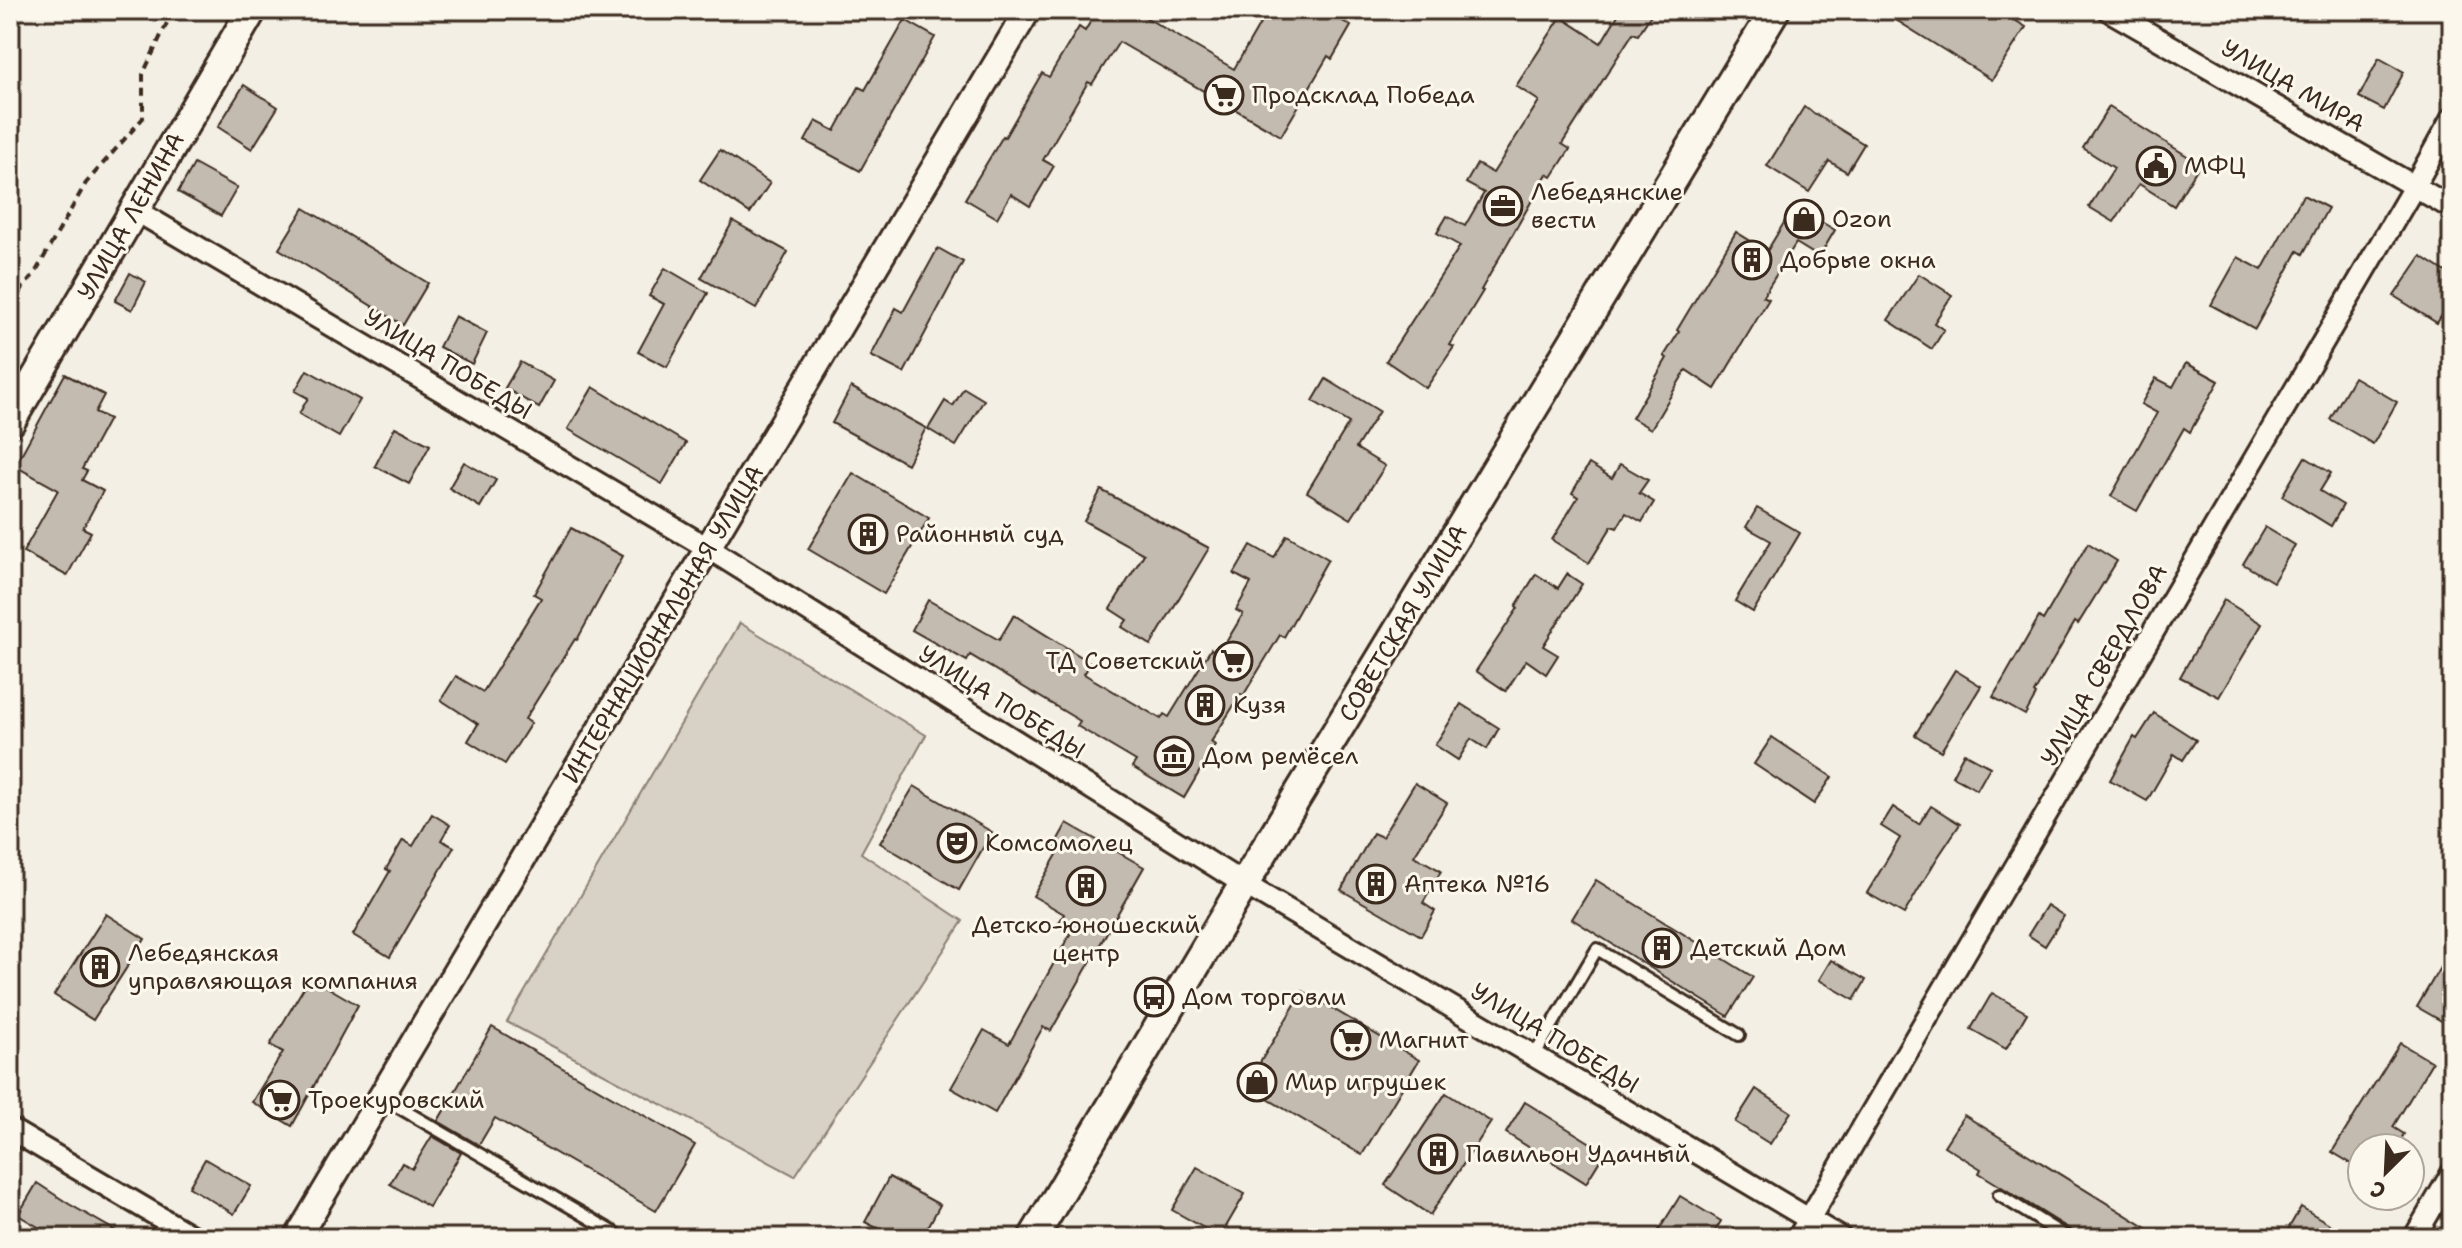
<svg xmlns="http://www.w3.org/2000/svg" width="2462" height="1248" font-family="'Shantell Sans',sans-serif">
  <rect width="100%" height="100%" fill="#f3efe4"/>
  <filter id="ink" filterUnits="userSpaceOnUse"><feTurbulence type="fractalNoise" baseFrequency=".0125" numOctaves="2"/><feDisplacementMap in="SourceGraphic" scale="16" xChannelSelector="R" yChannelSelector="G"/><feConvolveMatrix kernelMatrix="1 2 1 2 8 2 1 2 1" color-interpolation-filters="sRGB"/></filter>
  <g filter="url(#ink)">
    <path fill="#d8d1c6" stroke="#8a7e72" stroke-width="2" d="M740,623L926,735L861,853L963,921L795,1176L507,1022Z"/>
    <g fill="#c3bbb0" stroke="#3b2a1e" stroke-width="2">
      <path d="M1097,10H1133L1234,69L1268,10H1324L1351,26L1332,59L1328,56L1281,136L1119,42L1092,84L1088,82L1043,160L1054,166L1030,206L1011,194L997,218L965,199L1003,136L1005,137L1042,73L1049,77L1079,27L1085,31Z"/>
      <path d="M1621,10H1654L1638,35L1633,33L1562,144L1570,149L1552,177L1547,174L1481,290L1483,291L1450,345L1454,347L1426,388L1386,361L1460,246L1437,233L1447,216L1465,226L1484,193L1466,183L1477,164L1493,173L1539,101L1516,86L1561,17L1601,43Z"/>
      <path d="M1880,10H1998L2026,27L1992,80Z"/>
      <path d="M905,20L935,37L860,171L805,141L816,121L835,131L859,87L865,90Z"/>
      <path d="M2379,58L2404,72L2384,110L2359,97Z"/>
      <path d="M244,85L278,107L252,149L218,127Z"/>
      <path d="M1804,107L1864,144L1847,172L1829,161L1809,192L1767,166Z"/>
      <path d="M2109,107L2200,164L2174,206L2139,184L2114,222L2089,207L2114,168L2083,148Z"/>
      <path d="M720,150L770,183L750,213L700,180Z"/>
      <path d="M194,164L237,188L221,216L178,192Z"/>
      <path d="M2303,195L2328,208L2303,254L2298,251L2255,329L2211,305L2238,257L2262,270Z"/>
      <path d="M1794,206L1835,230L1819,257L1796,243L1763,296L1769,299L1715,389L1686,370L1651,429L1632,418L1667,358L1664,356L1679,332L1677,330L1736,232L1767,251Z"/>
      <path d="M304,208L428,283L403,325L279,249Z"/>
      <path d="M733,221L788,252L756,309L701,278Z"/>
      <path d="M938,248L963,262L904,373L871,356L896,308L903,312Z"/>
      <path d="M2421,256L2452,276V299L2437,323L2394,296Z"/>
      <path d="M665,268L708,293L667,367L638,352L664,304L649,296Z"/>
      <path d="M130,273L146,282L132,310L115,301Z"/>
      <path d="M1919,274L1952,295L1934,323L1944,330L1932,349L1888,320Z"/>
      <path d="M455,316L487,333L472,364L439,347Z"/>
      <path d="M520,362L554,381L539,408L505,388Z"/>
      <path d="M2186,363L2219,381L2190,432L2184,428L2137,511L2111,496L2157,413L2141,404L2156,378L2173,387Z"/>
      <path d="M307,370L360,400L339,437L299,414L308,398L295,391Z"/>
      <path d="M65,374L104,395L95,412L109,419L82,469L87,471L82,480L103,491L83,528L91,532L67,576L23,552L58,490L15,466Z"/>
      <path d="M2354,377L2397,402L2373,444L2330,419Z"/>
      <path d="M1326,379L1379,411L1356,448L1385,466L1351,519L1307,492L1349,423L1313,401Z"/>
      <path d="M593,387L686,443L662,484L568,429Z"/>
      <path d="M851,387L926,428L907,464L832,423Z"/>
      <path d="M964,388L984,400L956,446L928,429L945,401L953,406Z"/>
      <path d="M395,427L430,445L409,484L375,466Z"/>
      <path d="M2305,457L2331,473L2320,491L2343,505L2331,526L2282,496Z"/>
      <path d="M464,462L496,480L480,507L449,488Z"/>
      <path d="M1589,464L1612,478L1620,464L1648,480L1639,493L1654,502L1642,522L1626,513L1617,528L1612,526L1589,563L1552,540L1578,497L1572,493Z"/>
      <path d="M853,473L929,518L884,594L808,549Z"/>
      <path d="M1101,490L1209,548L1151,645L1122,627L1127,620L1110,609L1144,554L1084,521Z"/>
      <path d="M1757,508L1800,533L1753,612L1735,601L1771,541L1746,527Z"/>
      <path d="M2265,527L2295,545L2273,582L2243,564Z"/>
      <path d="M571,528L623,556L577,640L575,639L525,719L531,723L505,764L468,741L478,724L441,700L456,676L483,692L541,598L534,594Z"/>
      <path d="M1287,535L1328,559L1284,637L1280,635L1243,696L1241,694L1211,742L1215,745L1184,798L1132,767L1136,761L1077,726L1080,721L970,655L967,661L912,630L928,600L999,640L1014,615L1091,663L1084,674L1161,719L1164,714L1169,717L1211,649L1219,654L1243,614L1236,610L1251,583L1234,574L1251,545L1274,558Z"/>
      <path d="M2088,543L2117,561L2078,624L2075,622L2034,693L2036,695L2025,715L1993,697L2039,617L2043,620Z"/>
      <path d="M1536,574L1558,588L1567,574L1582,584L1543,646L1558,655L1546,674L1526,660L1506,691L1476,671L1518,608L1516,606Z"/>
      <path d="M2224,600L2262,624L2219,697L2180,677Z"/>
      <path d="M1955,670L1981,686L1941,751L1915,735Z"/>
      <path d="M1461,704L1499,728L1487,749L1471,739L1458,760L1435,745Z"/>
      <path d="M2154,713L2196,740L2183,760L2174,754L2147,801L2110,780L2134,737L2137,739Z"/>
      <path d="M1772,737L1832,777L1814,804L1754,764Z"/>
      <path d="M1964,753L1990,767L1977,790L1952,776Z"/>
      <path d="M1415,783L1447,803L1414,856L1441,871L1423,903L1435,911L1421,936L1341,890L1373,833L1382,837Z"/>
      <path d="M914,786L992,832L959,890L880,843Z"/>
      <path d="M1931,806L1960,824L1936,860L1904,914L1867,893L1900,838L1881,826L1893,807L1919,824Z"/>
      <path d="M432,814L450,825L441,840L454,847L390,957L353,935L390,871L386,869L403,840L413,846Z"/>
      <path d="M1067,823L1144,867L1051,1031L1043,1027L995,1113L951,1088L984,1030L1009,1044L1070,934L1057,926L1064,914L1033,896L1058,853L1052,850Z"/>
      <path d="M1596,880L1753,977L1728,1016L1572,919Z"/>
      <path d="M2047,905L2064,916L2045,946L2028,935Z"/>
      <path d="M106,914L145,939L93,1020L54,995Z"/>
      <path d="M2452,947V1027L2417,1007Z"/>
      <path d="M1831,960L1866,980L1854,1000L1819,980Z"/>
      <path d="M310,977L358,1005L292,1126L252,1102L283,1052L270,1045Z"/>
      <path d="M1303,991L1419,1060L1362,1155L1246,1086Z"/>
      <path d="M1992,993L2027,1013L2006,1049L1971,1029Z"/>
      <path d="M492,1027L695,1145L656,1211L495,1118L479,1145L438,1121Z"/>
      <path d="M2400,1043L2432,1062L2393,1127L2404,1134L2396,1148H2362V1170L2332,1152Z"/>
      <path d="M1756,1089L1791,1112L1770,1144L1735,1122Z"/>
      <path d="M1446,1093L1491,1122L1430,1215L1385,1185Z"/>
      <path d="M1525,1102L1605,1152L1586,1183L1506,1133Z"/>
      <path d="M1964,1115L2163,1238H2084L1979,1173L1981,1169L1944,1146Z"/>
      <path d="M432,1136L461,1153L429,1207L390,1184L402,1163L412,1169Z"/>
      <path d="M205,1159L251,1186L234,1214L189,1187Z"/>
      <path d="M1197,1167L1245,1194L1220,1237L1172,1210Z"/>
      <path d="M889,1177L940,1205L922,1238H896L865,1222Z"/>
      <path d="M37,1183L69,1204L128,1238H57L18,1215Z"/>
      <path d="M1680,1196L1721,1221L1711,1238H1654Z"/>
      <path d="M2301,1207L2353,1238H2283Z"/>
    </g>
    <g fill="none" stroke-linecap="round" stroke-linejoin="round">
      <defs>
        <g id="service">
          <path d="M1534,1056L1597,949L1739,1035"/>
          <path d="M381,1097L617,1234"/>
          <path d="M1999,1195L2068,1238"/>
        </g>
        <g id="minor">
          <path d="M2108,10L2452,208"/>
          <path d="M135,210L708,548L1244,884L1841,1238"/>
          <path d="M10,1129L195,1238"/>
          <path d="M1798,1238L2415,185L2452,118"/>
          <path d="M2414,1238L2452,1173"/>
        </g>
        <path id="tertiary" d="M297,1238L1028,10"/>
        <g id="secondary">
          <path d="M10,422L252,10"/>
          <path d="M1033,1238L1244,884L1775,10"/>
        </g>
      </defs>
      <use href="#service" stroke="#3b2a1e" stroke-width="16"/>
      <use href="#minor" stroke="#3b2a1e" stroke-width="26"/>
      <use href="#tertiary" stroke="#3b2a1e" stroke-width="30"/>
      <use href="#secondary" stroke="#3b2a1e" stroke-width="34"/>
      <path stroke="#3b2a1e" stroke-width="4" stroke-dasharray="8 6" stroke-linecap="butt" d="M10,304L35,273L86,183L143,118V74L173,10"/>
      <use href="#service" stroke="#fbf7ec" stroke-width="10"/>
      <use href="#minor" stroke="#fbf7ec" stroke-width="20"/>
      <use href="#tertiary" stroke="#fbf7ec" stroke-width="24"/>
      <use href="#secondary" stroke="#fbf7ec" stroke-width="28"/>
    </g>
  </g>
  <defs>
    <symbol id="supermarket-ring" viewBox="-11 -11 22 22"><circle r="9.5" fill="#fbf7ec" stroke="#3b2a1e" stroke-width="1.5"/><path d="M-6-5.5h2.5l.6 2H6L4.5 2H-2.5L-4.4-4H-6ZM-1.5 3.2a1.3 1.3 0 1 0 .1 0ZM3 3.2a1.3 1.3 0 1 0 .1 0Z" fill="#3b2a1e"/></symbol>
    <symbol id="civic-ring" viewBox="-11 -11 22 22"><circle r="9.5" fill="#fbf7ec" stroke="#3b2a1e" stroke-width="1.5"/><path d="M-.6-6.5H3V-4.5H.6V-3L4-1V1h2V6H-6V1h2V-1L-.6-3ZM-1.2 2.5V6h2.4V2.5Z" fill="#3b2a1e"/></symbol>
    <symbol id="office-ring" viewBox="-11 -11 22 22"><circle r="9.5" fill="#fbf7ec" stroke="#3b2a1e" stroke-width="1.5"/><path d="M-6-3h4V-5.5h4V-3h4V5H-6ZM-1-4.5V-3h2v-1.5ZM-6 0V1H6V0Z" fill="#3b2a1e"/></symbol>
    <symbol id="shop-ring" viewBox="-11 -11 22 22"><circle r="9.5" fill="#fbf7ec" stroke="#3b2a1e" stroke-width="1.5"/><path d="M-5-2.5h2.3a2.7 3.5 0 0 1 5.4 0H5L5.5 6h-11ZM-1.5-2.5h3a1.5 2.3 0 0 0-3 0Z" fill="#3b2a1e"/></symbol>
    <symbol id="building-ring" viewBox="-11 -11 22 22"><circle r="9.5" fill="#fbf7ec" stroke="#3b2a1e" stroke-width="1.5"/><path d="M-4-6H4V6H1V3H-1V6H-4ZM-2.5-4.3h1.7v1.8h-1.7ZM.8-4.3h1.7v1.8H.8ZM-2.5-1h1.7V.8h-1.7ZM.8-1h1.7V.8H.8Z" fill="#3b2a1e"/></symbol>
    <symbol id="museum-ring" viewBox="-11 -11 22 22"><circle r="9.5" fill="#fbf7ec" stroke="#3b2a1e" stroke-width="1.5"/><path d="M0-6L6-3V-2H-6V-3ZM-5-1h2V3h-2ZM-1-1h2V3h-2ZM3-1h2V3H3ZM-6 4H6V6H-6Z" fill="#3b2a1e"/></symbol>
    <symbol id="theatre-ring" viewBox="-11 -11 22 22"><circle r="9.5" fill="#fbf7ec" stroke="#3b2a1e" stroke-width="1.5"/><path d="M-5-5.5Q0-4 5-5.5V0Q5 5 0 6Q-5 5-5 0ZM-3.3-2.5H-1v1.5H-3.3ZM1-2.5H3.3v1.5H1ZM-2.8 1Q0 5.5 2.8 1Z" fill="#3b2a1e"/></symbol>
    <symbol id="bus-ring" viewBox="-11 -11 22 22"><circle r="9.5" fill="#fbf7ec" stroke="#3b2a1e" stroke-width="1.5"/><path d="M-5-6H5V4H4V6H2V4H-2V6H-4V4H-5ZM-3.5-4V0h7V-4ZM-3.5 1.2v1.5H-2V1.2ZM2 1.2v1.5H3.5V1.2Z" fill="#3b2a1e"/></symbol>
  </defs>
  <g fill-rule="evenodd">
    <use href="#supermarket-ring" x="1202" y="73" width="44" height="44"/>
    <use href="#civic-ring" x="2134" y="144" width="44" height="44"/>
    <use href="#office-ring" x="1481" y="184" width="44" height="44"/>
    <use href="#shop-ring" x="1782" y="197" width="44" height="44"/>
    <use href="#building-ring" x="1730" y="238" width="44" height="44"/>
    <use href="#building-ring" x="846" y="512" width="44" height="44"/>
    <use href="#supermarket-ring" x="1211" y="639" width="44" height="44"/>
    <use href="#building-ring" x="1183" y="683" width="44" height="44"/>
    <use href="#museum-ring" x="1152" y="734" width="44" height="44"/>
    <use href="#theatre-ring" x="935" y="821" width="44" height="44"/>
    <use href="#building-ring" x="1354" y="862" width="44" height="44"/>
    <use href="#building-ring" x="1064" y="864" width="44" height="44"/>
    <use href="#building-ring" x="1640" y="926" width="44" height="44"/>
    <use href="#building-ring" x="78" y="945" width="44" height="44"/>
    <use href="#bus-ring" x="1132" y="975" width="44" height="44"/>
    <use href="#supermarket-ring" x="1329" y="1018" width="44" height="44"/>
    <use href="#shop-ring" x="1235" y="1060" width="44" height="44"/>
    <use href="#supermarket-ring" x="258" y="1078" width="44" height="44"/>
    <use href="#building-ring" x="1416" y="1132" width="44" height="44"/>
  </g>
  <g text-anchor="middle" dominant-baseline="central" stroke-width="6" stroke-linejoin="round" paint-order="stroke">
    <g font-size="24" fill="#3b2a1e" stroke="#fbf7ec">
      <text transform="translate(2293 86) rotate(30)">УЛИЦА МИРА</text>
      <text transform="translate(131 216) rotate(-60)">УЛИЦА ЛЕНИНА</text>
      <text transform="translate(448 364) rotate(31)">УЛИЦА ПОБЕДЫ</text>
      <text transform="translate(1403 623) rotate(-59)">СОВЕТСКАЯ УЛИЦА</text>
      <text transform="translate(663 624) rotate(-59)">ИНТЕРНАЦИОНАЛЬНАЯ УЛИЦА</text>
      <text transform="translate(2104 665) rotate(-60)">УЛИЦА СВЕРДЛОВА</text>
      <text transform="translate(1002 702) rotate(32)">УЛИЦА ПОБЕДЫ</text>
      <text transform="translate(1555 1038) rotate(31)">УЛИЦА ПОБЕДЫ</text>
    </g>
    <g font-size="24" fill="#3b2a1e" stroke="#fbf7ec" text-anchor="start">
      <text x="1252" y="95">Продсклад Победа</text>
      <text x="2184" y="166">МФЦ</text>
      <text x="1531" y="192">Лебедянские<tspan x="1531" dy="28">вести</tspan></text>
      <text x="1832" y="219">Ozon</text>
      <text x="1780" y="260">Добрые окна</text>
      <text x="896" y="534">Районный суд</text>
      <text x="1205" y="661" text-anchor="end">ТД Советский</text>
      <text x="1233" y="705">Кузя</text>
      <text x="1202" y="756">Дом ремёсел</text>
      <text x="985" y="843">Комсомолец</text>
      <text x="1404" y="884">Аптека №16</text>
      <text x="1086" y="925" text-anchor="middle">Детско-юношеский<tspan x="1086" dy="28">центр</tspan></text>
      <text x="1690" y="948">Детский Дом</text>
      <text x="128" y="953">Лебедянская<tspan x="128" dy="28">управляющая компания</tspan></text>
      <text x="1182" y="997">Дом торговли</text>
      <text x="1379" y="1040">Магнит</text>
      <text x="1285" y="1082">Мир игрушек</text>
      <text x="308" y="1100">Троекуровский</text>
      <text x="1466" y="1154">Павильон Удачный</text>
    </g>
  </g>
  <rect width="2462" height="1248" fill="none" stroke="#fbf7ec" stroke-width="40"/>
  <rect x="20" y="20" width="2422" height="1208" fill="none" stroke="#3b2a1e" stroke-width="3" filter="url(#ink)"/>
  <g transform="translate(2386 1172) rotate(204)"><circle r="38" fill="#fbf7ec" stroke="#aea59a" stroke-width="2"/>
  <path d="M0-6L14 30L0 20L-14 30Z" fill="#3b2a1e"/>
  <text y="-12" font-size="22" font-weight="bold" text-anchor="middle" fill="#3b2a1e">С</text>
  </g>
</svg>
